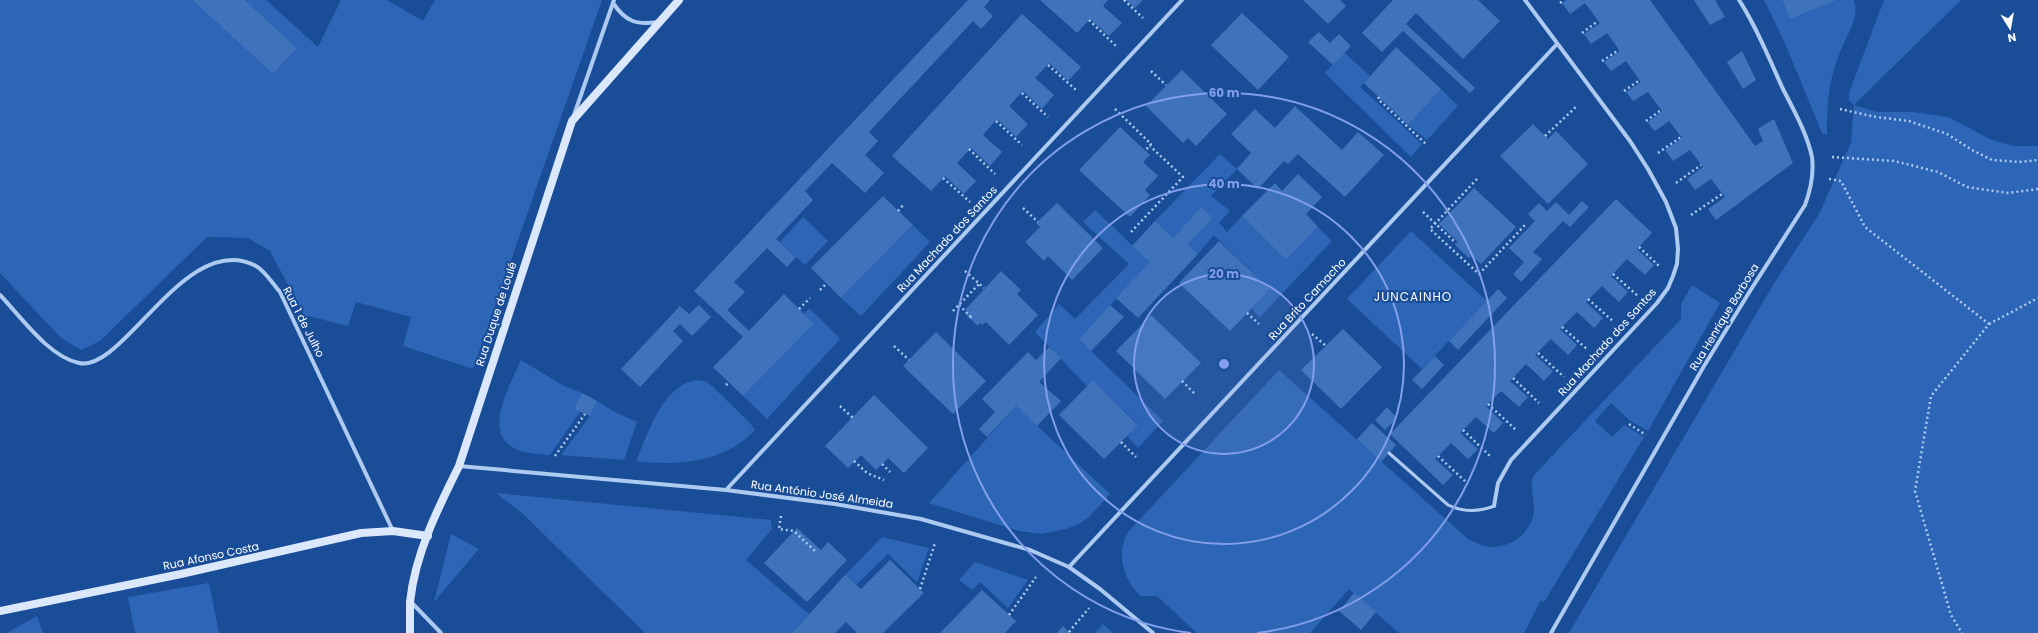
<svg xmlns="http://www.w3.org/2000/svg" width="2038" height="633" font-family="Poppins,sans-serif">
  <rect width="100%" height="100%" fill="#194d97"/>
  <g fill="#2d66b6">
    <path d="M0,0H192L273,74L297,48L245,0H266L318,47L341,0H387L423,21L435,0H602L473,369L403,346L411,317L356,302L348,326L304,315L270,251L248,238L207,237L100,341L81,350L61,338L0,273Z"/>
    <path d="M1764,0H1782L1790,19L1837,0H1854C1859,14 1851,28 1845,41C1829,75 1827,98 1827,135L1822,133L1784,41Z"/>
    <path d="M1884,0H1961L1854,105L1876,112H1913L1948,117L1990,139L2013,146H2038V633H1569L1773,285L1819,214L1851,143L1854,105L1849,101V93Z"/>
    <path d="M1344,52L1370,76L1360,87L1422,144L1411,157L1325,73Z"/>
    <path d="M1441,89L1458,106L1427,140L1408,125Z"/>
    <path d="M1220,154L1237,169L1211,196L1230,211L1219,223L1227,232L1242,216L1286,260L1318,227L1332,241L1259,318L1252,308L1270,289L1214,235L1198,254L1188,244L1212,218L1201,207L1173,238L1155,221Z"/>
    <path d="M1095,210L1150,262L1079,339L1163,421L1138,448L1127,436L1138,424L1093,380L1087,386L1035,332L1059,304L1075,319L1129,264L1083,222Z"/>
    <path d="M803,217L828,241L805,265L780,242Z"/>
    <path d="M913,225L930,242L861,316L841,298Z"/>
    <path d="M1411,231L1487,301L1422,369L1347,299Z"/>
    <path d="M1692,285L1720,303L1648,431L1629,420L1611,403L1595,421L1612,437L1624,425L1644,437L1544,602L1541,600L1524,633H1399L1349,589L1310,633H1197L1157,596H1141C1123,580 1115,552 1129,531L1279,370L1468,539C1475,542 1484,547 1491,547C1513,547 1533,531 1534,509C1534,497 1529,487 1534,475L1681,319V304Z"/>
    <path d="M809,308L840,339L767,419L743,396L814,324L804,314Z"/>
    <path d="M521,360L564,386L582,393L580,412L550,455C539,454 524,454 514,448C482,431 511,384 521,360Z"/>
    <path d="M695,380L705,381L712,386L750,423L755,430C724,463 678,466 636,461C649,432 661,388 695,380Z"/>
    <path d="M597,401L613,411L637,422L624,460L561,455L590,416Z"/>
    <path d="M1016,406L1110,494L1088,518L1077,525L1066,529L1042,534L1019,531L929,503Z"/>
    <path d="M496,493L771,520L772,529L746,560L809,614L792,633H645L522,513Z"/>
    <path d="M451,534L479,549L434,602Z"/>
    <path d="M882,537L929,548L917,582L888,554L856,585L845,575Z"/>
    <path d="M975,562L1028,580L1008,608L980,582L972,590L959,580Z"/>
    <path d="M209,583L219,633H135L128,597Z"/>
    <path d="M37,616L43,633H7Z"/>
    <path d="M1103,624L1113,633H1095Z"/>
  </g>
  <g fill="#3e73bc">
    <path d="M192,0H245L297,48L273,74Z"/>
    <path d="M968,0H990L984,7L993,16L981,29L973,21L869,132L878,141L865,155L884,173L865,193L832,163L805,191L813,200L776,239L796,257L787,267L767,248L734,282L745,292L727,310L749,331L784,294L814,324L743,396L713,367L743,337L694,291Z"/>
    <path d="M1040,0H1108L1103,6L1122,23L1109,36L1090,19L1077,33Z"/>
    <path d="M1126,0H1143L1135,8Z"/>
    <path d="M1303,0H1340L1346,6L1328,24Z"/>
    <path d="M1393,0H1478L1500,21L1463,59L1416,13L1406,24L1475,88L1470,93L1403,31L1382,52L1362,33Z"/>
    <path d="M1567,0H1650L1755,146L1763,141L1758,129L1774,119L1793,163L1716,220L1708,209L1725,197L1711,179L1695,190L1687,179L1703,167L1690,150L1673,161L1665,150L1682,138L1669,121L1655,131L1651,127L1648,122L1662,111L1648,92L1633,101L1626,92L1641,82L1626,61L1611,71L1604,62L1620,51L1607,33L1591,44L1584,34L1600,23L1585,3L1570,14L1562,3Z"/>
    <path d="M1694,0H1715L1725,17L1710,25Z"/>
    <path d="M1782,0H1837L1790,19Z"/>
    <path d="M1242,13L1289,57L1258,90L1211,45Z"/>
    <path d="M1022,14L1081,67L1068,81L1049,63L1035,78L1054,95L1042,109L1023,91L1009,106L1028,124L1016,137L997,119L983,135L1002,152L990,166L971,148L957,163L976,181L964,194L945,176L931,191L892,156Z"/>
    <path d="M1319,32L1330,43L1339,34L1351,46L1333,65L1308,42Z"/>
    <path d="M1396,47L1441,89L1408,125L1364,83Z"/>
    <path d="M1742,51L1756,80L1743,89L1727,62Z"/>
    <path d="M1182,70L1227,114L1196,146L1188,138L1183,143L1146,106Z"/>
    <path d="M1295,106L1342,150L1358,132L1384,155L1345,197L1298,154L1288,164L1284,161L1258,189L1237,169L1251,153L1231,134L1255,109L1275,128Z"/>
    <path d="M1533,124L1548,139L1556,131L1588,164L1548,204L1500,156Z"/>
    <path d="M1120,127L1150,155L1143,162L1158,176L1145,190L1150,195L1130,217L1079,170Z"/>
    <path d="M1298,174L1322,197L1306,214L1318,227L1286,260L1242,216L1275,183L1282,191Z"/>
    <path d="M1474,188L1516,227L1481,264L1472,256L1469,258L1455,245L1458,242L1439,224Z"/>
    <path d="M883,196L913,225L841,298L811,268Z"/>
    <path d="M1616,199L1652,233L1637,249L1654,265L1645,275L1627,259L1611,276L1628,292L1619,302L1602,286L1586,302L1603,318L1594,328L1577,312L1560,329L1577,345L1568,355L1551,339L1535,355L1553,371L1544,381L1526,364L1510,381L1528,397L1519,407L1501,391L1486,406L1503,423L1494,433L1476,417L1460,433L1478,449L1468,459L1451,443L1435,459L1453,475L1443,485L1390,434Z"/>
    <path d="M1582,201L1589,207L1570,227L1563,221L1533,252L1542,259L1521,282L1513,274L1524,262L1509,248L1535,221L1528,214L1539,203L1547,211L1556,202L1569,215Z"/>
    <path d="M1057,203L1103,248L1072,280L1048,256L1044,261L1025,242L1040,227L1036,223Z"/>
    <path d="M1201,207L1213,218L1188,244L1198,254L1138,318L1116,298L1150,262L1132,246L1155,221L1173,238Z"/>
    <path d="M1219,241L1270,289L1230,331L1179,283Z"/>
    <path d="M1001,271L1021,290L1017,294L1038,315L1009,345L986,322L982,325L979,323L978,326L966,315L968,312L965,310Z"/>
    <path d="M1498,289L1507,298L1458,350L1449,341Z"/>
    <path d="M699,305L711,317L692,336L680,324L673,331L683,341L640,387L621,369L680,306L689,314Z"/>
    <path d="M1110,305L1124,317L1091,351L1079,339Z"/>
    <path d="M1151,315L1201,363L1165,399L1116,351Z"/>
    <path d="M1343,329L1382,367L1341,409L1301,370Z"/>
    <path d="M936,332L986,381L953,414L903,366Z"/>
    <path d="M1049,347L1061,358L1039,382L1061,401L1037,426L1016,406L987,437L979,429L995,412L982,399L1028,352L1036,360Z"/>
    <path d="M1435,356L1444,365L1422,389L1412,380Z"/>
    <path d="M1093,380L1138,425L1104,459L1059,415Z"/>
    <path d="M582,393L597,401L590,416L574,409Z"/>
    <path d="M874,395L928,448L904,473L888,458L876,470L861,455L848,468L825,446Z"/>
    <path d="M1387,407L1397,418L1385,430L1375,420Z"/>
    <path d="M1372,423L1396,445L1381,462L1357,439Z"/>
    <path d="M797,528L821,550L828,542L847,560L807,602L764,563Z"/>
    <path d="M890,560L924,593L883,633H857L846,622L835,633H792L845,575L861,589Z"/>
    <path d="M982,590L1016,621L1005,633H940Z"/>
    <path d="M1354,593L1376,612L1361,630L1339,611Z"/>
    <path d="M1063,626L1070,633H1057Z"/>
  </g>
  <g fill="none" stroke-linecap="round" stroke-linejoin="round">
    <g stroke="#adcaf1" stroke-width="2.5" stroke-dasharray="2 3" stroke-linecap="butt">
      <path d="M1124,0L1143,18"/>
      <path d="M1560,3L1564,0"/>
      <path d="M1089,20L1116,46"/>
      <path d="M1582,33L1598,21"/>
      <path d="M1602,61L1619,50"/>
      <path d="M1048,65L1076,90"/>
      <path d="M1151,71L1166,85"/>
      <path d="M1624,91L1640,80"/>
      <path d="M1022,93L1048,117"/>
      <path d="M1379,97L1378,99L1427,145"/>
      <path d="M1115,109L1151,144L1145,151"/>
      <path d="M1840,109L1876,117L1909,121L1947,134L1972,150L1992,160L2019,162L2038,160"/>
      <path d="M996,121L1022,145"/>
      <path d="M1646,121L1661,110"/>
      <path d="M1545,136L1577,106"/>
      <path d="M969,149L995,174"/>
      <path d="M1658,153L1681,137"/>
      <path d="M1832,157L1894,161L1938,172L1967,187L2008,193L2038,189"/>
      <path d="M943,178L970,202"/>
      <path d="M1477,179L1430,229L1479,274L1525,225"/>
      <path d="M1829,179L1841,181L1865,227L1989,324L1931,396L1915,491L1951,615L1962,633"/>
      <path d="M1676,183L1701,165"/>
      <path d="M1023,208L1038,222"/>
      <path d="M898,211L904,204"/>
      <path d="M1423,212L1456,243"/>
      <path d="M1691,215L1722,194"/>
      <path d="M1131,232L1183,177L1150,146"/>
      <path d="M1639,247L1659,266"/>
      <path d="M965,271L984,288"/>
      <path d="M1613,274L1638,296"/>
      <path d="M820,290L827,283"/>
      <path d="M1588,299L1614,322"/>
      <path d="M959,305L971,317L972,316"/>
      <path d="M799,309L810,298"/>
      <path d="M953,311L979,284"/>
      <path d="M1247,313L1259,324"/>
      <path d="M1989,324L2038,298"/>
      <path d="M1562,327L1588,350"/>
      <path d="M1312,334L1325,345"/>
      <path d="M894,346L909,360"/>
      <path d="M1538,353L1564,377"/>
      <path d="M1513,378L1539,403"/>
      <path d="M1182,381L1195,394"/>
      <path d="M726,385L729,382"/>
      <path d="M1488,404L1515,429"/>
      <path d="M840,406L853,418"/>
      <path d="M1629,424L1646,435"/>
      <path d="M1463,430L1490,456"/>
      <path d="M1121,442L1136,457"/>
      <path d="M555,456L585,414"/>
      <path d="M1438,456L1466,482"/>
      <path d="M854,461L867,473L884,480"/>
      <path d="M882,464L890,472"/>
      <path d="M781,516L779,529L794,531L817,553"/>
      <path d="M920,589L935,543"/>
      <path d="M1009,615L1036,577"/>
      <path d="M1069,632L1089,608"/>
    </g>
    <path stroke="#adcaf1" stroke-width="3" d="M1389,453L1448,505C1463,512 1479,512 1494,506"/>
    <g stroke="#adcaf1" stroke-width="4">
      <path d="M613,3C626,22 636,25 658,22"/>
      <path d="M574,115L614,0"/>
      <path d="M0,295C21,317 49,357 79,363C124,373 186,229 256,266C265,271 273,284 280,292L393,531"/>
      <path d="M459,466L726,490L835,504L921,519L1030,550L1069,567L1100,589L1153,633"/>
      <path d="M726,490L1182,0"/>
      <path d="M1494,506L1498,483L1511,460L1657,303L1668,288L1673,276L1677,264L1678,249L1676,228L1666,202L1648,169L1630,141L1525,0"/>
      <path d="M1069,567L1557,44"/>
      <path d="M411,602L441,633"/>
      <path d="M1551,633L1704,366L1750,291L1805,205C1811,189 1814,174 1812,157C1807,133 1793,109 1782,87C1769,58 1756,26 1739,0"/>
    </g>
    <g stroke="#dbe8fb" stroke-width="8">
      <path d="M0,611L181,574L361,533L393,531L428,536"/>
      <path d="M410,633C410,623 410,612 410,602C415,554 438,508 459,466L572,121L679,0"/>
    </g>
  </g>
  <circle cx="1224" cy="364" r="90" fill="#839eea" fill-opacity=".12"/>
  <g fill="none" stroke="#839eea" stroke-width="2">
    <circle cx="1224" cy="364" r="90"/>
    <circle cx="1224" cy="364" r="180"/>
    <path d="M1191 633A271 271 0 1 1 1257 633"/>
  </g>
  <g text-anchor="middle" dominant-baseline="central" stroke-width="4" stroke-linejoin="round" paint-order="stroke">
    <g font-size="11" fill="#fff" stroke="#194d97">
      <text transform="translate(947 239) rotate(-47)">Rua Machado dos Santos</text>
      <text transform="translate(1307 299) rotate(-47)">Rua Brito Camacho</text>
      <text transform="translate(496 314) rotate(-72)">Rua Duque de Loulé</text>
      <text transform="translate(1724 317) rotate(-59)">Rua Henrique Barbosa</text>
      <text transform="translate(304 322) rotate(63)">Rua 1 de Julho</text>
      <text transform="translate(1607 342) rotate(-48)">Rua Machado dos Santos</text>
      <text transform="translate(822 494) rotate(8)">Rua António José Almeida</text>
      <text transform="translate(211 556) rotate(-12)">Rua Afonso Costa</text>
    </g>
    <g font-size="12" letter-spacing="1" fill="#fff" stroke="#194d97">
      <text x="1413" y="296">JUNCAINHO</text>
    </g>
  </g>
  <circle cx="1224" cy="364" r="6" fill="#839eea" stroke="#194d97" stroke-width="2"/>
  <g font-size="12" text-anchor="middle" font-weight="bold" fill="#839eea" stroke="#194d97" stroke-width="4" stroke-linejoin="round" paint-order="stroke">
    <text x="1224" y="97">60 m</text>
    <text x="1224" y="188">40 m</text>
    <text x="1224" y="278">20 m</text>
  </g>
  <g transform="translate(2010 28) rotate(169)" stroke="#194d97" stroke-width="3" paint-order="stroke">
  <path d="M0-3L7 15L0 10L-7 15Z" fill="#ffffff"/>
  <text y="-6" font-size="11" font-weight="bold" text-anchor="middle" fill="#ffffff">N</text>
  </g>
</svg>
